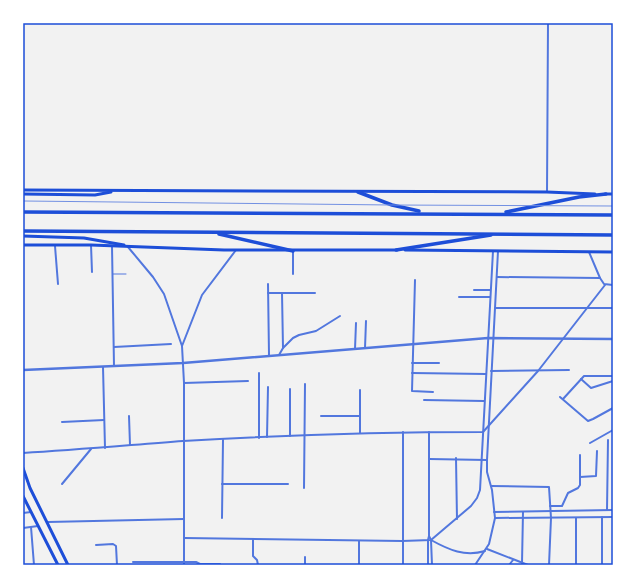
<svg xmlns="http://www.w3.org/2000/svg" width="636" height="588" font-family="Literata,serif">
  <rect width="100%" height="100%" fill="#f2f2f2"/>
  <g fill="none" stroke-linecap="round" stroke-linejoin="round">
    <path stroke="#5277de" stroke-width="1" d="M113,274H126"/>
    <g stroke="#5277de" stroke-width="2">
      <path d="M547,192L548,23"/>
      <path d="M91,245L92,272"/>
      <path d="M55,246L58,284"/>
      <path d="M112,246L114,366"/>
      <path d="M128,247L153,277L164,294L182,346"/>
      <path d="M589,252L600,278"/>
      <path d="M293,274V251"/>
      <path d="M497,277L600,278L604,284L613,285"/>
      <path d="M415,280L412,391L433,392"/>
      <path d="M268,284L269,355"/>
      <path d="M474,290H490"/>
      <path d="M268,293H315"/>
      <path d="M282,293L283,348"/>
      <path d="M459,297H490"/>
      <path d="M495,308H613"/>
      <path d="M114,347L171,344"/>
      <path d="M365,348L366,321"/>
      <path d="M355,349L356,323"/>
      <path d="M279,355L283,348L293,338L299,335L316,331L340,316"/>
      <path d="M412,363H439"/>
      <path d="M103,367L105,448"/>
      <path d="M491,371L569,370"/>
      <path d="M412,373L486,374"/>
      <path d="M581,379L591,388L613,381"/>
      <path d="M184,383L248,381"/>
      <path d="M560,397L588,421L593,419L613,408"/>
      <path d="M563,399L584,376H613"/>
      <path d="M424,400L484,401"/>
      <path d="M129,416L130,445"/>
      <path d="M321,416H360"/>
      <path d="M62,422L104,420"/>
      <path d="M360,433V390"/>
      <path d="M290,436V389"/>
      <path d="M267,437L268,387"/>
      <path d="M259,438V373"/>
      <path d="M590,443L613,430"/>
      <path d="M23,453C76,450 130,445 183,441C283,435 383,432 483,432L538,371L605,285"/>
      <path d="M456,458L457,519"/>
      <path d="M429,459L487,460"/>
      <path d="M580,477L596,476L597,451"/>
      <path d="M62,484L91,449"/>
      <path d="M222,484H288"/>
      <path d="M491,486L549,487L551,518L549,565"/>
      <path d="M304,488L305,384"/>
      <path d="M550,506H562L568,493L578,488L580,485V455"/>
      <path d="M607,510L608,440"/>
      <path d="M494,512L613,510"/>
      <path d="M23,513L31,512"/>
      <path d="M602,517V565"/>
      <path d="M222,518L223,440"/>
      <path d="M495,518L613,517"/>
      <path d="M48,522L184,519"/>
      <path d="M31,527L34,565"/>
      <path d="M23,528L38,526"/>
      <path d="M429,536L431,540L432,565"/>
      <path d="M184,538L402,541L431,540L471,506L477,498L480,490L493,251"/>
      <path d="M253,539V556L257,560L258,565"/>
      <path d="M431,540C449,550 465,557 485,551"/>
      <path d="M359,541V565"/>
      <path d="M96,545L113,544L116,546L117,565"/>
      <path d="M487,549L528,565"/>
      <path d="M305,557V565"/>
      <path d="M133,562H196L200,564H220"/>
      <path d="M522,563L523,512"/>
      <path d="M184,565V383L182,346L202,295L236,250"/>
      <path d="M403,565V432"/>
      <path d="M428,565V540L429,536V432"/>
      <path d="M475,565L489,544L495,518L492,490L487,472V460L498,251"/>
      <path d="M509,565L513,560"/>
      <path d="M576,565V518"/>
    </g>
    <path stroke="#5277de" stroke-width="2.5" d="M23,370L183,363L488,338L613,339"/>
    <g stroke="#1d4ed8" stroke-width="3">
      <path d="M23,190L547,192L595,194"/>
      <path d="M23,194L95,195L111,192"/>
      <path d="M605,194H613"/>
      <path d="M23,236L84,238L124,245"/>
      <path d="M23,245H91L224,250H397"/>
      <path d="M405,250L613,252"/>
      <path d="M23,468L30,488L68,565"/>
      <path d="M23,496L58,565"/>
    </g>
    <g stroke="#1d4ed8" stroke-width="3.5">
      <path d="M358,192L392,205L419,211"/>
      <path d="M23,212L613,215"/>
      <path d="M506,212L579,197L606,194"/>
      <path d="M23,231L613,235"/>
      <path d="M219,234L293,251"/>
      <path d="M396,250L491,235"/>
    </g>
    <path stroke="#7290e2" stroke-width="1" d="M23,201L392,205L613,206"/>
  </g>
  <rect width="636" height="588" fill="none" stroke="#ffffff" stroke-width="48"/>
  <rect x="24" y="24" width="588" height="540" fill="none" stroke="#1d4ed8" stroke-width="1.5"/>
</svg>
